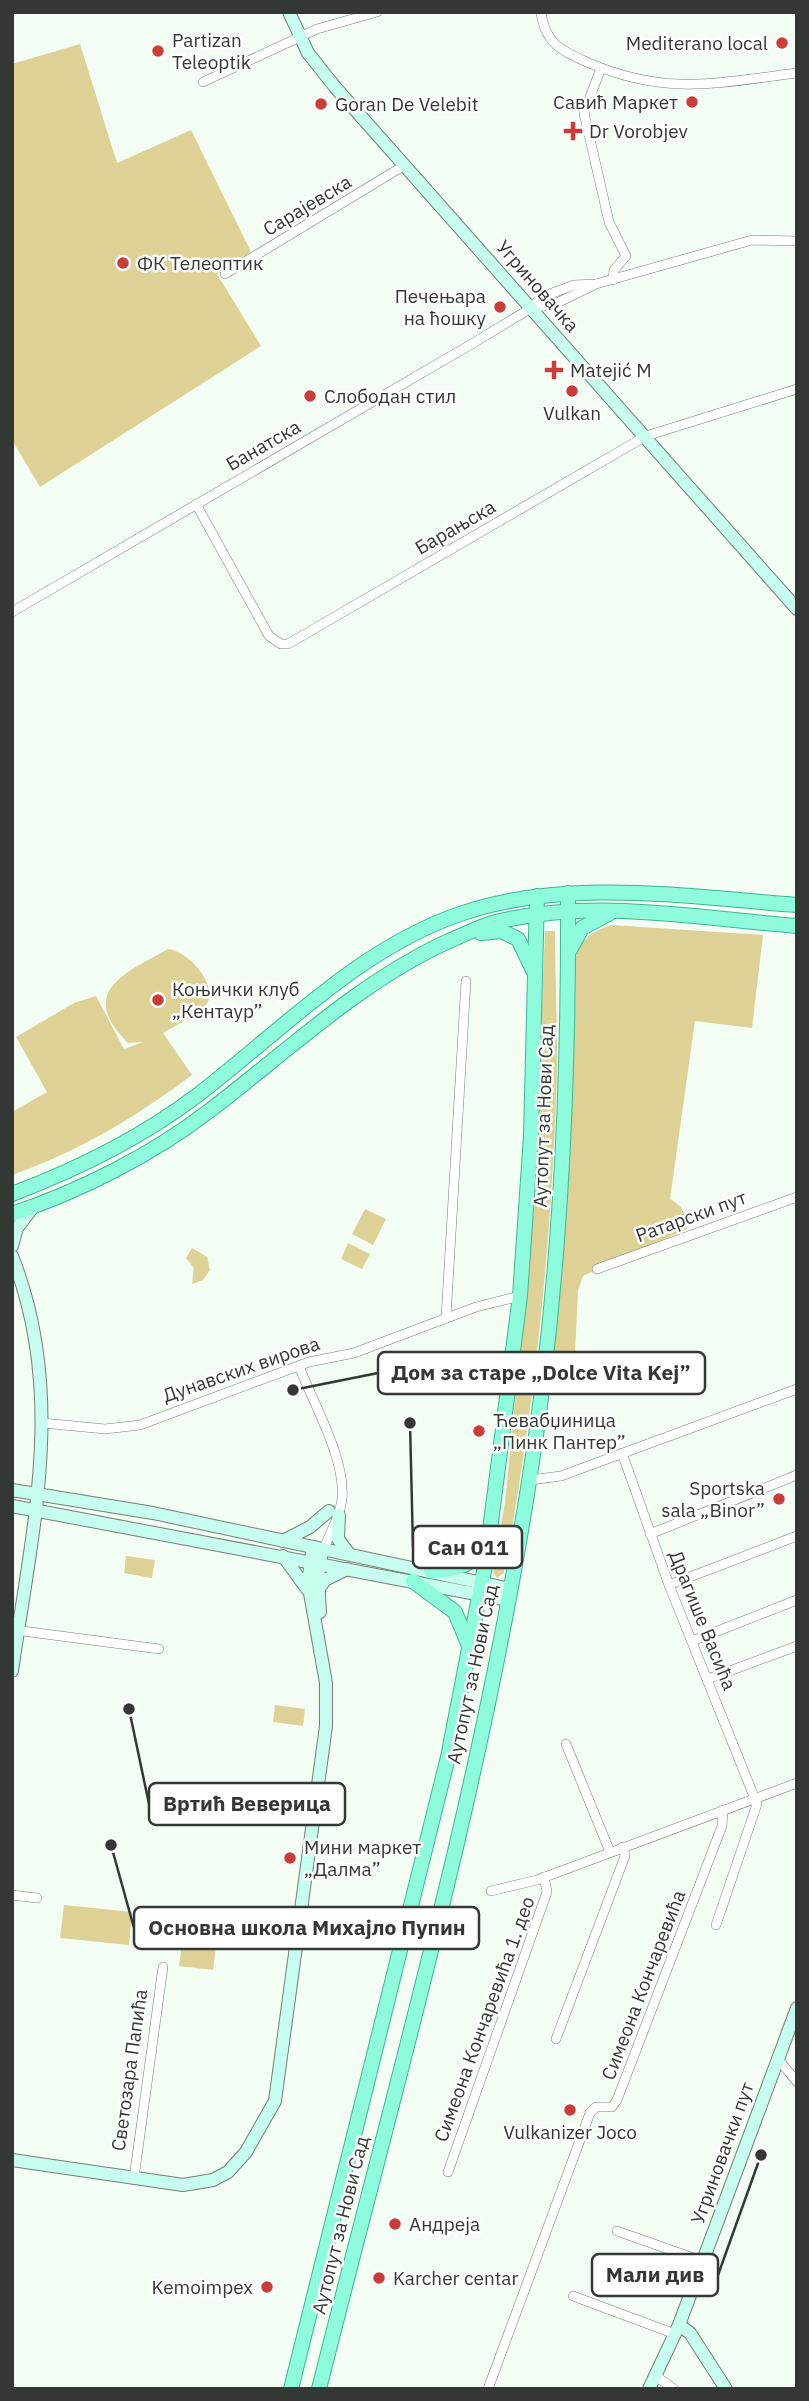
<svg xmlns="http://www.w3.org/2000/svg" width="809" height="2401" font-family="'IBM Plex Sans',sans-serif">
  <rect width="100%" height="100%" fill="#f4fdf4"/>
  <g fill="#ddd196">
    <path d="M80,44L117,163L191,130L251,252L217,274L261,346L40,487L12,440V64Z"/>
    <path d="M612,925L763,935L752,1028L695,1021L670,1199C683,1206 686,1214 687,1229L583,1276L578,1291L575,1353L569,1356L567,1366L552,1365L572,1116L574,964C580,940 589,932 612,925Z"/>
    <path d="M545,931H555C555,987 559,1043 556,1100C550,1259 533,1417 504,1573L497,1578L493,1572L505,1502L534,1209Z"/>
    <path d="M168,949C190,951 221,989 205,1006C195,1017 176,1025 163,1033L192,1075C136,1117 78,1152 12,1175V1112L47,1092L16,1037L74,1003L96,996L124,1049L143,1042L128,1043C76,991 126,973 168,949Z"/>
    <path d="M365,1209L386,1219L373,1245L352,1234Z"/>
    <path d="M348,1243L370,1254L362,1269L341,1259Z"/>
    <path d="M192,1248L207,1257L210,1270L203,1280L192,1284L194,1268L186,1258Z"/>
    <path d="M126,1556L155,1560L152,1578L124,1573Z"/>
    <path d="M275,1705L305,1709L303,1726L273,1722Z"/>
    <path d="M64,1905L132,1912L129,1945L60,1938Z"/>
    <path d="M182,1943L216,1947L213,1970L179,1966Z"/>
  </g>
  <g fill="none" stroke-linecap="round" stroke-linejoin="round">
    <defs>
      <g id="street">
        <path d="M541,12C545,44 562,51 589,63C667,96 716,83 797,73"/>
        <path d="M601,68L584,113L609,222L626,256L614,270L613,280"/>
        <path d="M203,82L317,29L377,12"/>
        <path d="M225,274L405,165"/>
        <path d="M531,308L555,304L596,284"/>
        <path d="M196,504L269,636L281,644H288L646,436L797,389"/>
        <path d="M12,612L475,342L531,308L542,297L574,285L596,284L752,240L797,241"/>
        <path d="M597,1269L797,1197"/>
        <path d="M446,1318L466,981"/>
        <path d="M299,1366C313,1403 346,1459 342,1499C340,1517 330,1532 324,1549"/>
        <path d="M43,1423L105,1429L140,1425L309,1362L354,1353L476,1307L520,1296"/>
        <path d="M622,1453L669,1585L757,1804L716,1925"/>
        <path d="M530,1480L561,1476L797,1389"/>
        <path d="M650,1534L797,1475"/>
        <path d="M669,1585L797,1536"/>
        <path d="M15,1630L159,1649"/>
        <path d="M692,1641L797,1600"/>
        <path d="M708,1679L797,1646"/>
        <path d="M566,1744L610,1852"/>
        <path d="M491,1891L537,1880L797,1783"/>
        <path d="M12,1895L37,1898"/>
        <path d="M556,2039L625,1856L623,1847"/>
        <path d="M778,2059L797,2082"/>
        <path d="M448,2172L547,1892L544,1877"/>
        <path d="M134,2178L163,1967"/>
        <path d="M617,2231L702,2261"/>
        <path d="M573,2296L675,2334"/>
        <path d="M656,2376L674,2389"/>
        <path d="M488,2389L590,2113L596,2107H612L617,2100L722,1826L723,1810"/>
      </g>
      <g id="secondary">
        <path d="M289,12L308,53L335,87L797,609"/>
        <path d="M12,1246L17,1228L33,1207"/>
        <path d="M12,1256C67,1394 32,1530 12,1671"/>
        <path d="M12,1490L153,1513L510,1589"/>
        <path d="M12,1506L508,1600"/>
        <path d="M339,1515L338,1539L349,1554"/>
        <path d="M283,1541L310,1527L329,1511"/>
        <path d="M283,1556L307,1589"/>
        <path d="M318,1590L325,1580L347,1569"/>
        <path d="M320,1612L318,1578L321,1557"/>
        <path d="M12,2160L183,2185L213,2180L228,2172L246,2152L275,2101L326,1726V1683L308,1582L313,1547"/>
        <path d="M679,2325L690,2333L726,2389"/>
        <path d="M649,2389L679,2325L797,2008"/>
      </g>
      <g id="primary">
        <path d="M481,933L501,931L518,939L533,970"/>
        <path d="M570,950L582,928L610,913"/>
        <path d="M12,1194C78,1169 143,1137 199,1094C281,1031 360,948 460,914C567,877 687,897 797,905"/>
        <path d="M12,1214C80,1191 152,1155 209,1111C288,1051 360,981 451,940C466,934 480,926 496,922C593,898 698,918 797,926"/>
        <path d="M431,1571C456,1570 477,1566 486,1539"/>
        <path d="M413,1581L455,1612L469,1646"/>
        <path d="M291,2389L448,1757L486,1561L520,1296L531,1136L537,896"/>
        <path d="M319,2389C394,2090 480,1792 528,1488C560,1292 569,1092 568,893"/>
      </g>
    </defs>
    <use href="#street" stroke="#767e76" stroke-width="10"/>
    <use href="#secondary" stroke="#767e76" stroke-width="14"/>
    <use href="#primary" stroke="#3db594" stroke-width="16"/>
    <use href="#street" stroke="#fff" stroke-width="9"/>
    <use href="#secondary" stroke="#c6fdee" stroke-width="12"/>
    <use href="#primary" stroke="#8efbdd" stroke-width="14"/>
  </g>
  <g fill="#ca3c37" stroke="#fff" stroke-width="2.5">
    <circle cx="782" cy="43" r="7"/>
    <circle cx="158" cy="51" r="7"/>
    <circle cx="692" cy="102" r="7"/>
    <circle cx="321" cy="104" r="7"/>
    <path d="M569.5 120.5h7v7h7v7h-7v7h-7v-7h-7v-7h7z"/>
    <circle cx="123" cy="263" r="7"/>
    <circle cx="500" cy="307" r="7"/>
    <path d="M550.5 359.5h7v7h7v7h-7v7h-7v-7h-7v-7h7z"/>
    <circle cx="572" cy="391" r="7"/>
    <circle cx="310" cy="396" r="7"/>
    <circle cx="158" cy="1000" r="7"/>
    <circle cx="479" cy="1431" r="7"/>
    <circle cx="779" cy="1499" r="7"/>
    <circle cx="290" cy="1858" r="7"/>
    <circle cx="570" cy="2110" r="7"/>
    <circle cx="395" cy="2224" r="7"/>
    <circle cx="379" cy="2278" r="7"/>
    <circle cx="267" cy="2287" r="7"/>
  </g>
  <g text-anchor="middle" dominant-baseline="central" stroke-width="5" stroke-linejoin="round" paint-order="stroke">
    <g font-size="19" fill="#343834" stroke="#fff" text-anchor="start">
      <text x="172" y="40">Partizan<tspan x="172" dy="22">Teleoptik</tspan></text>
      <text x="768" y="43" text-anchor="end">Mediterano local</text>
      <text x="678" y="102" text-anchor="end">Савић Маркет</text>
      <text x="335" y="104">Goran De Velebit</text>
      <text x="589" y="131">Dr Vorobjev</text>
      <text x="137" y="263">ФК Телеоптик</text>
      <text x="486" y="296" text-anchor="end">Печењара<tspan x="486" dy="22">на ћошку</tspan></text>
      <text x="570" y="370">Matejić M</text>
      <text x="324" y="396">Слободан стил</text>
      <text x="572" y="413" text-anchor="middle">Vulkan</text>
      <text x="172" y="989">Коњички клуб<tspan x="172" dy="22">„Кентаур”</tspan></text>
      <text x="493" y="1420">Ћевабџиница<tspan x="493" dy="22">„Пинк Пантер”</tspan></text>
      <text x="765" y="1488" text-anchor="end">Sportska<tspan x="765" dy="22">sala „Binor”</tspan></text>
      <text x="304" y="1847">Мини маркет<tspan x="304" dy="22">„Далма”</tspan></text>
      <text x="570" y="2132" text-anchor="middle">Vulkanizer Joco</text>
      <text x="409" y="2224">Андреја</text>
      <text x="393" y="2278">Karcher centar</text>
      <text x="253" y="2287" text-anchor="end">Kemoimpex</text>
    </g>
    <g font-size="19" fill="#343834" stroke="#fff">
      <text transform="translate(307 205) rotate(-31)">Сарајевска</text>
      <text transform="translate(538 286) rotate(49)">Угриновачка</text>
      <text transform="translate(263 445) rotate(-30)">Банатска</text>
      <text transform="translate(455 527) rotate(-30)">Барањска</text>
      <text transform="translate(543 1116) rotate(-88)">Аутопут за Нови Сад</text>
      <text transform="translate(691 1216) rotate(-20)">Ратарски пут</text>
      <text transform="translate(241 1369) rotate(-19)">Дунавских вирова</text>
      <text transform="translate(703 1620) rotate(68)">Драгише Васића</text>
      <text transform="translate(472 1674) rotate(-78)">Аутопут за Нови Сад</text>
      <text transform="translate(643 1985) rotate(-69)">Симеона Кончаревића</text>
      <text transform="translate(484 2019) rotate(-70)">Симеона Кончаревића 1. део</text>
      <text transform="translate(129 2070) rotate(-82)">Светозара Папића</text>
      <text transform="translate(722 2153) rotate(-70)">Угриновачки пут</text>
      <text transform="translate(340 2225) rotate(-76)">Аутопут за Нови Сад</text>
    </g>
  </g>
  <path fill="none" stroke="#343834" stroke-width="2.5" d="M293 1390L378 1373M410 1423L413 1547M129 1709L149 1804M111 1845L134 1928M761 2155L718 2275"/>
  <g fill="#343834" stroke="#fff" stroke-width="2.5">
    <circle cx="293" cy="1390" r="7"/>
    <circle cx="410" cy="1423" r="7"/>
    <circle cx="129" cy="1709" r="7"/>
    <circle cx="111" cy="1845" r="7"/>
    <circle cx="761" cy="2155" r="7"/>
  </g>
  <g fill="#fff" stroke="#343834" stroke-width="2.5">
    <rect x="378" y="1352" width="327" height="42" rx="7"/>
    <rect x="413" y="1526" width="109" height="42" rx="7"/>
    <rect x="149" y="1783" width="196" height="42" rx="7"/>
    <rect x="134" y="1907" width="345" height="42" rx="7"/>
    <rect x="592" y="2254" width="126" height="42" rx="7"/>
  </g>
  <g font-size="21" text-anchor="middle" font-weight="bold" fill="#343834">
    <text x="541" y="1380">Дом за старе „Dolce Vita Kej”</text>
    <text x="468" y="1555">Сан 011</text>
    <text x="247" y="1811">Вртић Веверица</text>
    <text x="307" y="1935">Основна школа Михајло Пупин</text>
    <text x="655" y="2282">Мали див</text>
  </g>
  <rect width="809" height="2401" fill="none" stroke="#343834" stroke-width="28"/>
</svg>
